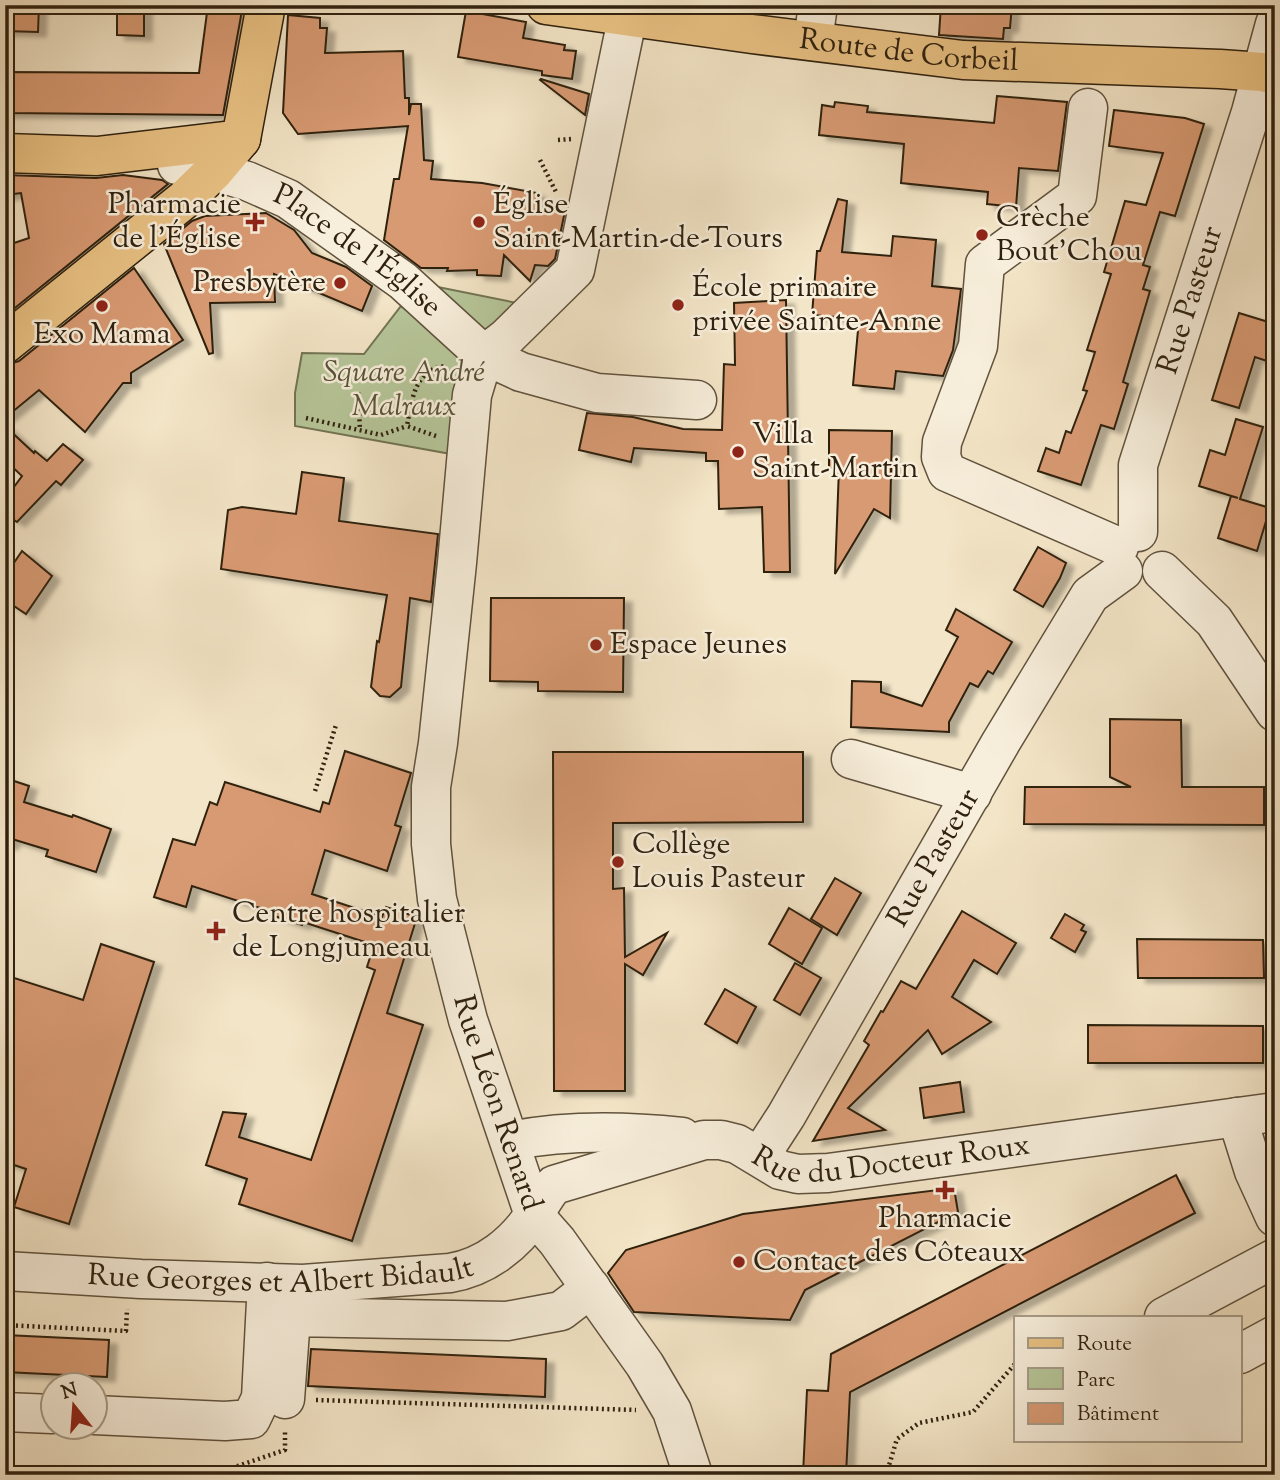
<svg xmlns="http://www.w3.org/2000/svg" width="1280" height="1480" font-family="'Sorts Mill Goudy',serif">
  <defs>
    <filter id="shadow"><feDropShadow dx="8" dy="4.5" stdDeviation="2" flood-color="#0004"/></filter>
  </defs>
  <rect width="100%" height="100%" fill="#f3e5c7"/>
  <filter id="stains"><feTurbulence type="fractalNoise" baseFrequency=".00286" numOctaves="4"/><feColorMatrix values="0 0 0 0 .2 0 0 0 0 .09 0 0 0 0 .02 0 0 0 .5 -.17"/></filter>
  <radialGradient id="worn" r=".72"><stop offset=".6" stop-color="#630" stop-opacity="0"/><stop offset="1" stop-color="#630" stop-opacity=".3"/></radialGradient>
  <g fill="#b6c699" stroke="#727454" stroke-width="2">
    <path d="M423,284L522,304L486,335Z"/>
    <path d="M401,306L463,355L451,454L295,426V393L302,353L364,354Z"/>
  </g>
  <g fill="#d89a73" stroke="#2f210f" stroke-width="2" filter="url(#shadow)">
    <path d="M5,5H39L38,32L5,31Z"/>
    <path d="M117,5H144V36L117,35Z"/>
    <path d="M208,5H243L223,115L5,113V72L199,73Z"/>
    <path d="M941,5H1012L1010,28H1004L1003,39L939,35Z"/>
    <path d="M466,11L526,22L523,38L565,45L564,50L576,51L572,79L542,75V71L458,57Z"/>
    <path d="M288,15L320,18V28H327L325,53L403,51L405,98H409V115L411,104H421L424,160L433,161L431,179L482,183L537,193L536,208L565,211L555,259L548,266L535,265L530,281L504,255L501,276L477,275V270L447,271L448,268H421L384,240L394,179H399L408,126L298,134L283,113Z"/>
    <path d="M541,79L589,94L585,115L540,80Z"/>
    <path d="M997,96L1067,102L1058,171L1019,168L1016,207L987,204L988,192L901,183L904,144L819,135L822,105L834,107L835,102L868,106L867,112L994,123Z"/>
    <path d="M1114,110L1185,118L1204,124L1175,216L1160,212L1143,265L1150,267L1143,289L1150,291L1123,382L1128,384L1114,429L1101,425L1081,485L1038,471L1046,448L1059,453L1066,431L1071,433L1087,391L1083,390L1095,352L1087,350L1111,274L1104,272L1125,201L1146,205L1163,153L1109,146Z"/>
    <path d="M5,175L96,178L123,175L162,180L168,184L5,316V246L29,238L21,193L5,195Z"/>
    <path d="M838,199L847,201L842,252L891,256L893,236L936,240L932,286L961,289L953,350L943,376L896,371L894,389L853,385L859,319L812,315L817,251H820Z"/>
    <path d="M266,213L294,230L312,253L346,267L372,286L362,311L274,274L275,302L210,303L213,353L209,354L164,244L192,221L205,216Z"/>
    <path d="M134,268L183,340L131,373V383H123L85,432L39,390L5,418V365L19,361Z"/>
    <path d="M786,300L790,572H764L762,507L719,509L718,461H706V453L634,448L631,462L579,450L587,413L633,417L683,429L722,430L724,364L735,365L734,303Z"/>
    <path d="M1239,313L1275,324V337L1267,361L1255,357L1239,408L1212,400Z"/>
    <path d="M1236,419L1263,427L1240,499L1270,508L1257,551L1218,538L1231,496L1238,498L1199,486L1210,450L1225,455Z"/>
    <path d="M5,426L34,453L35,451L47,461L63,444L83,460L61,485L56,481L17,522L5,514V499L22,476L5,460Z"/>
    <path d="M829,430L892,431L890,518L874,509L835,574L839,468H829Z"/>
    <path d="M302,472L344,478L339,521L438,534L431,602L410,598L401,687L390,697L380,696L371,687L377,641L379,642L387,595L221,569L228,510L242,507L296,514Z"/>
    <path d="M1038,547L1066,563L1060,578L1043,607L1014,590Z"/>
    <path d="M22,551L52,576L26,614L5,600V576Z"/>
    <path d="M491,598H624L623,692L538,691V682L490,681Z"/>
    <path d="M956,609L1012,642L993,674L988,671L978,687L970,683L949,722V732L851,727L852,681L881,682V692L922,706L958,637L946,630Z"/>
    <path d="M1110,719L1181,720L1182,787H1264V825L1024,824L1025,787H1131L1110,777Z"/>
    <path d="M345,751L411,773L395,825L401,827L387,871L325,850L312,894L382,917L386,907L417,917L387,1013L423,1025L352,1241L239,1204L247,1179L206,1165L223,1112L246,1114L239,1137L311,1160L375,970L367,967L374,945L303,922L302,925L262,912L263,909L192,886L186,907L154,897L173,839L195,845L210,802L217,805L225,782L320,812L323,802L329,804Z"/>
    <path d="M553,752H803V822L613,823V889L624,888L625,957L667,933L643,975L625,964V1091H554Z"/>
    <path d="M5,778L29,786L24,802L72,817L73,815L111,829L96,872L46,856L48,850L12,839L10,845L5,844Z"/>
    <path d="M835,878L861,893L837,935L811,919Z"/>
    <path d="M789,908L822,928L802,964L769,944Z"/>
    <path d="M962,911L1016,943L997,974L974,960L952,997L991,1022L942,1054L928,1030L848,1108L885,1130L813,1141L869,1045L864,1041L881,1011L883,1012L901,981L916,989Z"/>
    <path d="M1065,914L1084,925L1081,930L1086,932L1075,952L1051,938Z"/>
    <path d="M1137,939L1263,940L1264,978H1138Z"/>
    <path d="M101,944L154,962L69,1224L14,1207L26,1169L5,1162V975L83,1000Z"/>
    <path d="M795,963L821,978L800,1015L774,1000Z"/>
    <path d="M725,989L756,1007L737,1043L705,1024Z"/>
    <path d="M1088,1025L1263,1026V1063H1088Z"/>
    <path d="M960,1082L964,1112L924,1118L920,1088Z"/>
    <path d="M1176,1175L1195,1213L850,1392L846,1475H803L807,1390L828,1391L831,1354Z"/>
    <path d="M954,1188L958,1212L805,1290L790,1320L634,1312L608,1273L626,1250L743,1214Z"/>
    <path d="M5,1335L109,1340L107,1377L5,1372Z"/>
    <path d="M311,1349L546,1359L545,1397L308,1386Z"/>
  </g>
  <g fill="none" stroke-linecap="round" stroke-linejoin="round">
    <defs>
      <g id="minor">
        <path d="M813,41L818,5"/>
        <path d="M1088,108L1077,196L985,264L978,346L942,442L941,457L947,472L1119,547"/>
        <path id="s1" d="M177,165L214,171L247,181L288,199L403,281L484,355L521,372L597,393L697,400"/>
        <path id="s2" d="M484,355L472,395L457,563L438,743L431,787V844L437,899L468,1020L534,1215L557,1241L645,1365L672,1411L693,1475"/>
        <path d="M484,355L506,338L575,270L630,5"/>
        <path id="s3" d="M1138,532V465L1251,112L1275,24"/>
        <path d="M1162,571L1214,621L1275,712"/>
        <path d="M851,759L972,794"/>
        <path d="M1237,1117L1254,1171L1275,1217"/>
        <path d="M510,1141C566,1130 626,1131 682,1137"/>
        <path id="s4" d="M760,1156L786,1116L1001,742L1090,595L1123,571"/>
        <path id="s5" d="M5,1271L141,1279L303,1284L450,1273C486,1267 516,1243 535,1213C541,1204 546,1194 554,1185L704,1140H721L737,1144L780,1170L798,1174L828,1173L1275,1112"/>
        <path d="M1164,1317L1275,1258"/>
        <path d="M1240,1354L1275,1335"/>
        <path d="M285,1399L291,1317L507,1321L561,1311L591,1288"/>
        <path d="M5,1412L52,1414"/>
        <path d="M94,1415L225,1421L251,1419L261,1398L267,1282"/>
      </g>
      <g id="major">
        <path id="s6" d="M546,5L752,34L963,60L1220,69L1262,72L1275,75"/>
        <path d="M5,153L97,156L241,139"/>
        <path d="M5,344L185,199L214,171L241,139L266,5"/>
      </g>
    </defs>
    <use href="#minor" stroke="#60523d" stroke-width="41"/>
    <use href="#major" stroke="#2f210f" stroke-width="41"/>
    <g stroke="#2f210f" stroke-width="4.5" stroke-dasharray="2 3.5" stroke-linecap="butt">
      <path d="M558,140L572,139"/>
      <path d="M540,160L557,194"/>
      <path d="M358,392L360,430"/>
      <path d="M306,418L381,435L407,426"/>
      <path d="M436,436L407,426C411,402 415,367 447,366"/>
      <path d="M315,791L336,725"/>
      <path d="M5,1325L126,1331L127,1309"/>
      <path d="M316,1400L636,1410"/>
      <path d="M211,1475L285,1450V1431"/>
      <path d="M886,1475L897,1439L919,1423L973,1412L1014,1365L1016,1367"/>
    </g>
    <use href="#minor" stroke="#f7eedb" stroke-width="38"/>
    <use href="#major" stroke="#eac284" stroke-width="38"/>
  </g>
  <g fill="#8f2418" stroke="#f7eedb" stroke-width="2.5">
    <path d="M251.5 211.5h7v7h7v7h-7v7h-7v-7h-7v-7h7z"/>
    <circle cx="479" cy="222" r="7"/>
    <circle cx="982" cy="235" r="7"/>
    <circle cx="340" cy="283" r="7"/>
    <circle cx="678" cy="305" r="7"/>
    <circle cx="102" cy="306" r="7"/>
    <circle cx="738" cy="452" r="7"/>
    <circle cx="596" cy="645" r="7"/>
    <circle cx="618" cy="862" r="7"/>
    <path d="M212.5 920.5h7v7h7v7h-7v7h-7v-7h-7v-7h7z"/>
    <path d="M941.5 1179.5h7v7h7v7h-7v7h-7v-7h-7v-7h7z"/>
    <circle cx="739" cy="1262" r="7"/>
  </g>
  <g text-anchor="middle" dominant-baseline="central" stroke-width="5" stroke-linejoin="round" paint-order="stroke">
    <g font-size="30" fill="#2f210f" stroke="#f7eedb">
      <text stroke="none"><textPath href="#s6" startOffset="366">Route de Corbeil</textPath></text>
      <text stroke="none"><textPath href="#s1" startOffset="203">Place de l'Église</textPath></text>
      <text stroke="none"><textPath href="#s3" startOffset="240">Rue Pasteur</textPath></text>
      <text stroke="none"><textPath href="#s4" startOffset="345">Rue Pasteur</textPath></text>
      <text stroke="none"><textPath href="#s2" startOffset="761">Rue Léon Renard</textPath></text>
      <text stroke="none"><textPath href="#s5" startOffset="938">Rue du Docteur Roux</textPath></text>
      <text stroke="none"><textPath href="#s5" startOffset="276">Rue Georges et Albert Bidault</textPath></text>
    </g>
    <g font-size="30" fill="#2f210f" stroke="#f7eedb" text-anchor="start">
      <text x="241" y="205" text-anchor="end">Pharmacie<tspan x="241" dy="34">de l'Église</tspan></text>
      <text x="493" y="205">Église<tspan x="493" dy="34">Saint-Martin-de-Tours</tspan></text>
      <text x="996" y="218">Crèche<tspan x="996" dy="34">Bout'Chou</tspan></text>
      <text x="326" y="283" text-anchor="end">Presbytère</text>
      <text x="692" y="288">École primaire<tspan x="692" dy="34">privée Sainte-Anne</tspan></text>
      <text x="102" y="335" text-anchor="middle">Exo Mama</text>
      <text x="752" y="435">Villa<tspan x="752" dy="34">Saint-Martin</tspan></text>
      <text x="610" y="645">Espace Jeunes</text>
      <text x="632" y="845">Collège<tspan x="632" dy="34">Louis Pasteur</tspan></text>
      <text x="232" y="914">Centre hospitalier<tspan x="232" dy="34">de Longjumeau</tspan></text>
      <text x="945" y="1219" text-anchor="middle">Pharmacie<tspan x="945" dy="34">des Côteaux</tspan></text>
      <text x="753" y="1262">Contact</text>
    </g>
    <g font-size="30" font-style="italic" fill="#585338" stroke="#f7eedb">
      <text x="404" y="373">Square André<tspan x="404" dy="34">Malraux</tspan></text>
    </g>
  </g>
  <rect width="1280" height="1480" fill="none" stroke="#f3e5c7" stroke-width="28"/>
  <rect x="7" y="7" width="1266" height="1466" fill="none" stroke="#2f210f" stroke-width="3.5"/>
  <rect x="14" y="14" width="1252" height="1452" fill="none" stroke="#2f210f" stroke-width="2"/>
  <rect x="1014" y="1316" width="228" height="126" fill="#f7eedb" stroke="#a79c89" stroke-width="2"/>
  <rect x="1028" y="1338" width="35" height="10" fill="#eac284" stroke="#a79c89" stroke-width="2"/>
  <text x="1077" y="1350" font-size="21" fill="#2f210f">Route</text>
  <rect x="1028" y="1368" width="35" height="21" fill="#b6c699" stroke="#a79c89" stroke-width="2"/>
  <text x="1077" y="1386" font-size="21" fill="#2f210f">Parc</text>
  <rect x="1028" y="1403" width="35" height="21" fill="#d89a73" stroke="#a79c89" stroke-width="2"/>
  <text x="1077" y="1420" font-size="21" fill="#2f210f">Bâtiment</text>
  <g transform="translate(74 1406) rotate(343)"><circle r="33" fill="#f7eedb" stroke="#a79c89" stroke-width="2"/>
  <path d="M0-5L12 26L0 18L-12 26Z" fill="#8f2418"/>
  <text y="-10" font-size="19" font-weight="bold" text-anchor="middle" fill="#2f210f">N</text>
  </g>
  <rect width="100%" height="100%" filter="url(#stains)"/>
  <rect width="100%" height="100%" fill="url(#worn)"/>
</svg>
